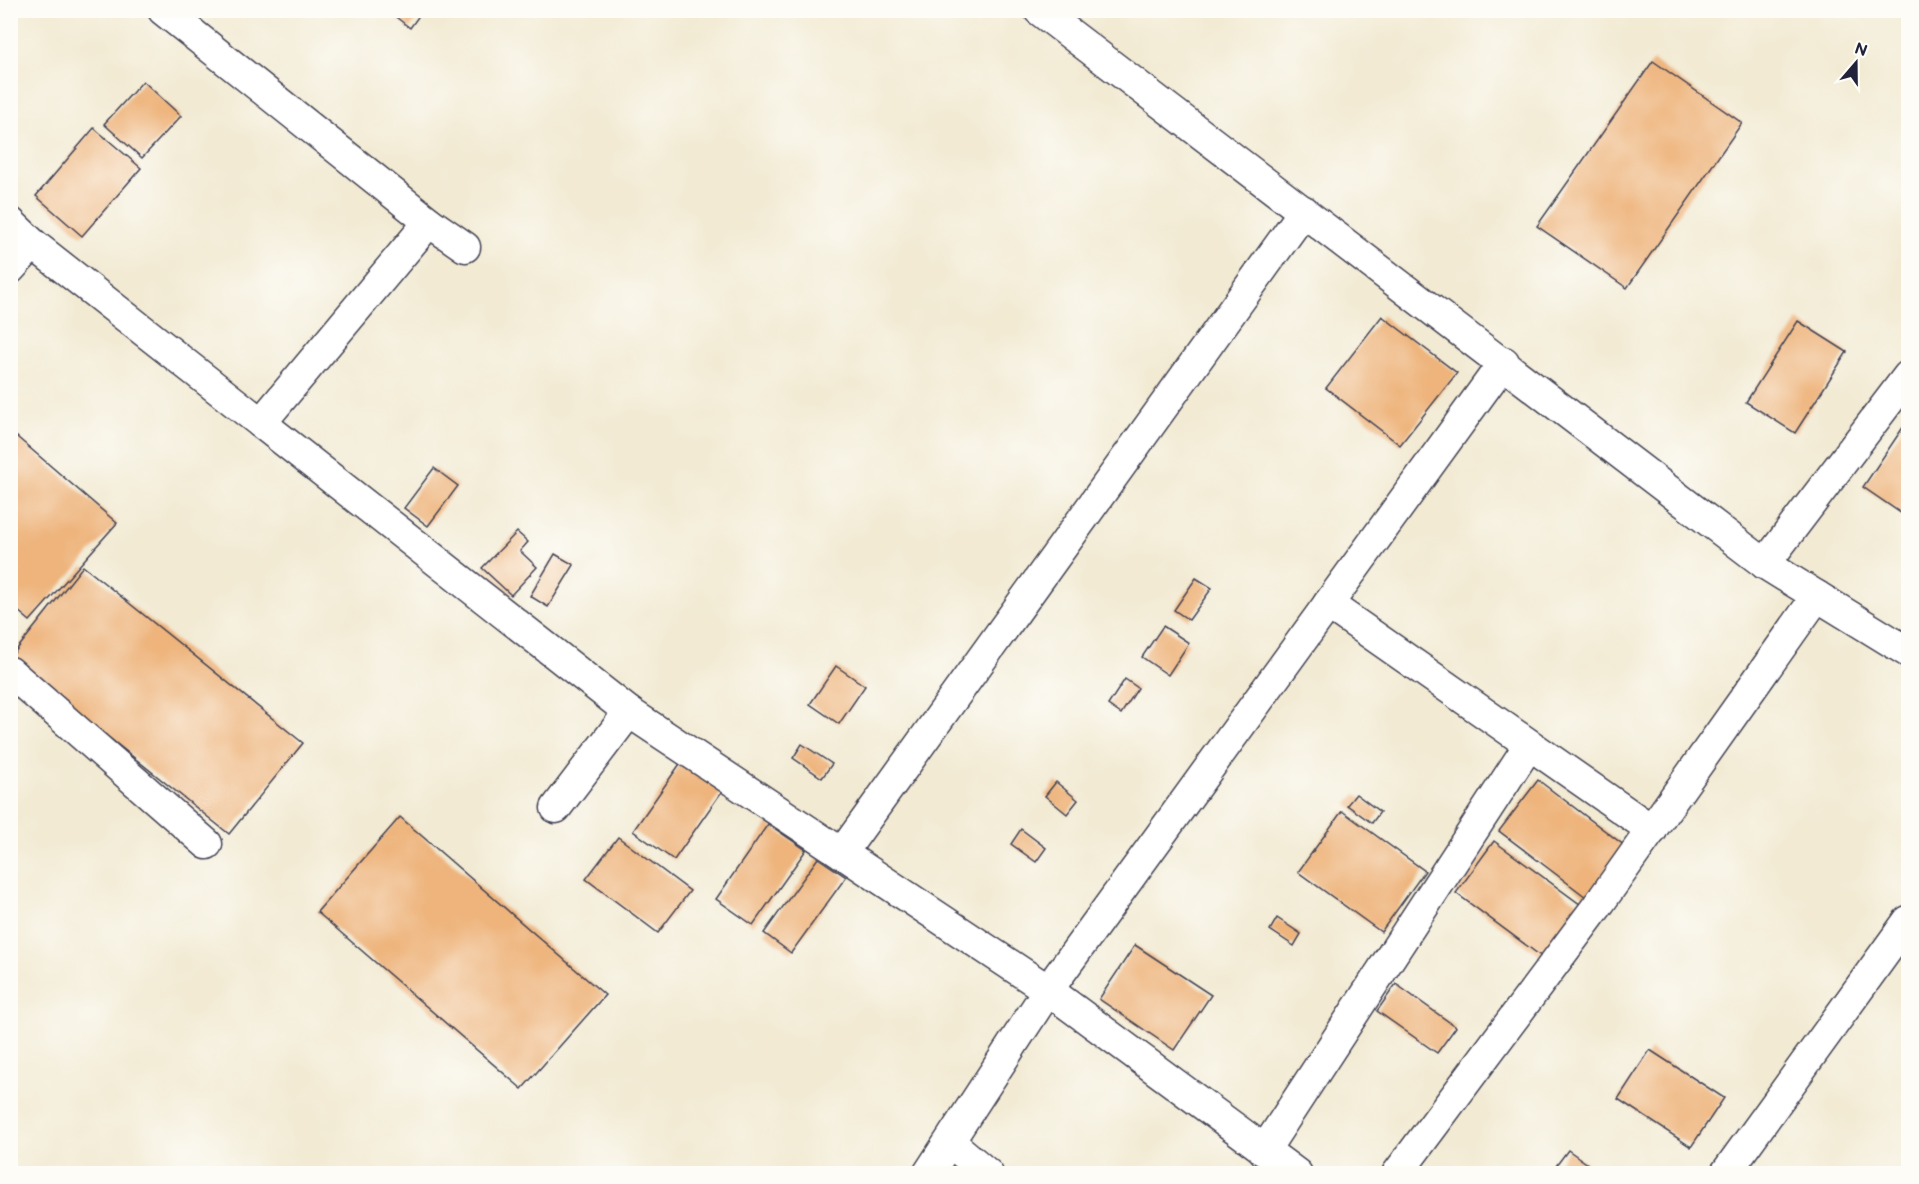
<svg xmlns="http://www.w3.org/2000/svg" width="1919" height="1184" font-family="'Balsamiq Sans',sans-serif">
  <rect width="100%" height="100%" fill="#fdfcf7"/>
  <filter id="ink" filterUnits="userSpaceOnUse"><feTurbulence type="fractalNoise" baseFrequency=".0167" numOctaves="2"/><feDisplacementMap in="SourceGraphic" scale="12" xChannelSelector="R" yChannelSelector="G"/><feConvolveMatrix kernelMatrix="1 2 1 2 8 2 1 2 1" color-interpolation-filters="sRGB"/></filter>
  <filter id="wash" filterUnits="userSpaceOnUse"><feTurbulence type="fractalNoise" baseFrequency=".008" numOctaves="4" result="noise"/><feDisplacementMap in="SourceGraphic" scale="24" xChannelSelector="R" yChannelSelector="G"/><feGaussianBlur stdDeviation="1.35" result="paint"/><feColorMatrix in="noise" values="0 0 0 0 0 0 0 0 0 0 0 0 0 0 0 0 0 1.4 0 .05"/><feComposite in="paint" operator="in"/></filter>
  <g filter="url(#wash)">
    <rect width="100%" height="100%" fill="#f2ead3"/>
    <g id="blocks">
      <g fill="#eeb47b">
        <path d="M387,10H423L410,28Z"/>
        <path d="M1653,61L1742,123L1627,288L1537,226Z"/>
        <path d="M143,81L181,116L142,158L104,124Z"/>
        <path d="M94,128L141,168L82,236L36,196Z"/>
        <path d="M1382,316L1457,373L1400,445L1326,388Z"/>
        <path d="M1798,321L1847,352L1795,433L1746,402Z"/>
        <path d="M1908,420V518L1863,487Z"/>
        <path d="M10,431L117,523L30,621L10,604Z"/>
        <path d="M434,468L458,486L428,526L404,508Z"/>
        <path d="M517,532L528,542L520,551L537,567L511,595L482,568Z"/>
        <path d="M555,554L574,565L548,607L530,596Z"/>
        <path d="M83,566L303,743L229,834L10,658Z"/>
        <path d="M1196,578L1212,588L1189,620L1174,610Z"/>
        <path d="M1163,626L1189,643L1168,675L1142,657Z"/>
        <path d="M836,666L865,686L839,724L810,704Z"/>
        <path d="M1125,679L1138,688L1121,714L1108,705Z"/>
        <path d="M802,744L832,764L822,778L793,758Z"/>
        <path d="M684,758L725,787L674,860L633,831Z"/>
        <path d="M1538,780L1625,846L1586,897L1499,831Z"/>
        <path d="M1056,782L1078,800L1067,814L1045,796Z"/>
        <path d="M1356,794L1380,812L1372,823L1347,805Z"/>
        <path d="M1342,811L1425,871L1381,932L1298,872Z"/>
        <path d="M400,817L605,995L522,1089L317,912Z"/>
        <path d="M768,824L806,850L753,925L716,899Z"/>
        <path d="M1021,829L1046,848L1036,862L1011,844Z"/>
        <path d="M618,837L690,891L658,933L586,879Z"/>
        <path d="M1494,841L1581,905L1542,957L1456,893Z"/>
        <path d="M818,858L846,877L791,953L764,933Z"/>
        <path d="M1277,918L1301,934L1294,946L1270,930Z"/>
        <path d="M1135,945L1211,995L1174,1050L1099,999Z"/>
        <path d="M1396,984L1456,1027L1437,1053L1377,1011Z"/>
        <path d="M1650,1050L1724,1098L1691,1147L1618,1099Z"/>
        <path d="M1568,1150L1596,1170L1594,1174H1550Z"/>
      </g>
    </g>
  </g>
  <g filter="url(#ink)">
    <use href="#blocks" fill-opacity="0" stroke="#414052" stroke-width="1.5"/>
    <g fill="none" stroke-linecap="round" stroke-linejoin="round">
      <defs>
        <g id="minor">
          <path d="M163,10L429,222L465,247"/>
          <path d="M1039,10L1765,564L1908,652"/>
          <path d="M10,222L33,244L629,712L1048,990L1297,1174"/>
          <path d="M10,269L33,244"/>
          <path d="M261,423L429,222"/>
          <path d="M1765,564L1908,376"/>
          <path d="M1328,604L1652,830"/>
          <path d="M10,672L207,844"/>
          <path d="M556,808L629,712"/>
          <path d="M842,853L1304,211"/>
          <path d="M950,1142L988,1174"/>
          <path d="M1264,1151L1529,745"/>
          <path d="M928,1174L1048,990L1504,362"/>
          <path d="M1397,1174L1601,901L1817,596"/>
          <path d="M1725,1174L1908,921"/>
        </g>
      </defs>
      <use href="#minor" stroke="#414052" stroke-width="33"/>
      <use href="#minor" stroke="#fff" stroke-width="30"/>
    </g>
  </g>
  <rect width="1919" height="1184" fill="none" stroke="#fdfcf7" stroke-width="36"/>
  <g transform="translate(1856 63) rotate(20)" stroke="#fdfcf7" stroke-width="4.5" paint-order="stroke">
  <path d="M0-4.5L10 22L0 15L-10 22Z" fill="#22223b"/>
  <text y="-9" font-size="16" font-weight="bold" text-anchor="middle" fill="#22223b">N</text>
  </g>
</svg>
